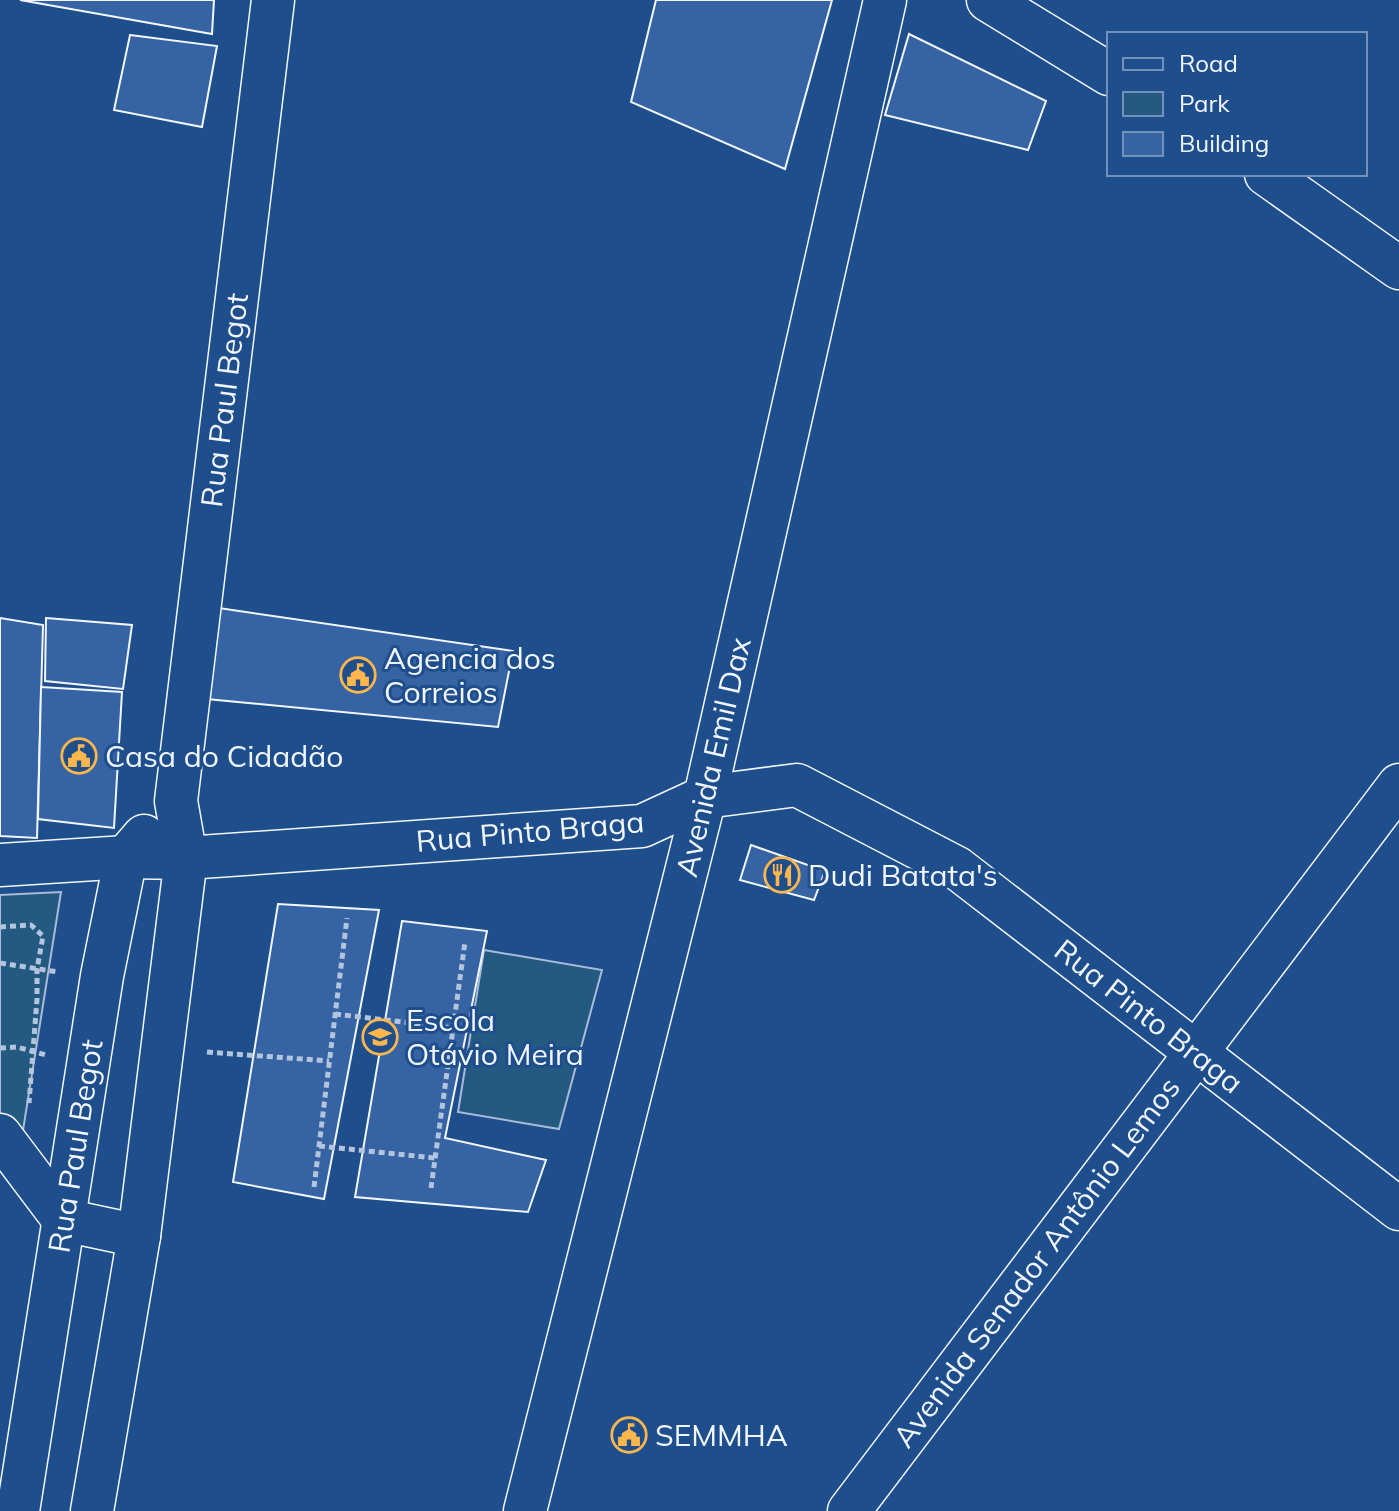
<svg xmlns="http://www.w3.org/2000/svg" width="1399" height="1511" font-family="Mulish,sans-serif">
  <rect width="100%" height="100%" fill="#1f4e8c"/>
  <g fill="#245a82" stroke="#a8bbd7" stroke-width="2">
    <path d="M61,892L21,1143L0,1113V895Z"/>
    <path d="M484,950L602,970L559,1129L458,1112Z"/>
  </g>
  <g fill="#3563a3" stroke="#f2f6ff" stroke-width="2">
    <path d="M20,0H214L212,34Z"/>
    <path d="M656,0H832L785,169L631,102Z"/>
    <path d="M909,34L1046,101L1028,150L885,115Z"/>
    <path d="M130,35L217,46L202,127L114,110Z"/>
    <path d="M212,607L513,651L498,727L207,699Z"/>
    <path d="M0,618L43,625L37,838L0,836Z"/>
    <path d="M46,618L132,625L123,689L45,681Z"/>
    <path d="M41,687L122,692L114,828L38,819Z"/>
    <path d="M751,845L825,871L814,900L740,880Z"/>
    <path d="M278,904L379,910L324,1199L233,1182Z"/>
    <path d="M402,921L487,931L445,1138L546,1160L528,1212L355,1197Z"/>
  </g>
  <g fill="none" stroke-linecap="round" stroke-linejoin="round">
    <defs>
      <g id="street">
        <path d="M988,0L1109,74"/>
        <path d="M1266,174L1399,268"/>
        <path d="M0,865L126,857L186,858L642,826L705,797L797,785L957,868L1399,1209"/>
        <path d="M0,1135L64,1220L139,1236"/>
        <path d="M18,1511L102,976L126,857L144,836"/>
        <path d="M92,1511L139,1236L186,858L176,801L273,0"/>
        <path d="M525,1511L705,797L885,0"/>
        <path d="M849,1511L1399,785"/>
      </g>
    </defs>
    <use href="#street" stroke="#f2f6ff" stroke-width="45"/>
    <g stroke="#b3c4dc" stroke-width="5" stroke-dasharray="6 4" stroke-linecap="butt">
      <path d="M0,927L31,925L43,936L37,969V999L29,1103"/>
      <path d="M0,963L58,972"/>
      <path d="M335,1014L453,1028"/>
      <path d="M0,1048L17,1047L46,1055"/>
      <path d="M207,1052L329,1061"/>
      <path d="M319,1146L435,1158"/>
      <path d="M314,1187L347,918"/>
      <path d="M431,1188L465,942"/>
    </g>
    <use href="#street" stroke="#1f4e8c" stroke-width="42"/>
  </g>
  <defs>
    <symbol id="civic-ring" viewBox="-11 -11 22 22"><circle r="9.5" fill="#1f4e8c" stroke="#ffb74d" stroke-width="1.5"/><path d="M-.6-6.5H3V-4.5H.6V-3L4-1V1h2V6H-6V1h2V-1L-.6-3ZM-1.2 2.5V6h2.4V2.5Z" fill="#ffb74d"/></symbol>
    <symbol id="restaurant-ring" viewBox="-11 -11 22 22"><circle r="9.5" fill="#1f4e8c" stroke="#ffb74d" stroke-width="1.5"/><path d="M-5-6h1v4h1v-4h1v4h1v-4h1v5L-1.5 .5V6h-2V.5L-5-1ZM5-6V6H3V1.5H1.5Q1.5-4 5-6Z" fill="#ffb74d"/></symbol>
    <symbol id="school-ring" viewBox="-11 -11 22 22"><circle r="9.5" fill="#1f4e8c" stroke="#ffb74d" stroke-width="1.5"/><path d="M0-5L7-2L0 1L-7-2ZM-4 1L0 2.5L4 1V4Q0 6-4 4Z" fill="#ffb74d"/></symbol>
  </defs>
  <g fill-rule="evenodd">
    <use href="#civic-ring" x="338" y="655" width="40" height="40"/>
    <use href="#civic-ring" x="59" y="736" width="40" height="40"/>
    <use href="#restaurant-ring" x="762" y="855" width="40" height="40"/>
    <use href="#school-ring" x="360" y="1017" width="40" height="40"/>
    <use href="#civic-ring" x="609" y="1415" width="40" height="40"/>
  </g>
  <g text-anchor="middle" dominant-baseline="central" stroke-width="6" stroke-linejoin="round" paint-order="stroke">
    <g font-size="30" fill="#f2f6ff" stroke="#1f4e8c">
      <text transform="translate(224 400) rotate(-83)">Rua Paul Begot</text>
      <text transform="translate(713 757) rotate(-77)">Avenida Emil Dax</text>
      <text transform="translate(530 831) rotate(-5)">Rua Pinto Braga</text>
      <text transform="translate(1149 1016) rotate(38)">Rua Pinto Braga</text>
      <text transform="translate(75 1146) rotate(-81)">Rua Paul Begot</text>
      <text transform="translate(1036 1262) rotate(-53)">Avenida Senador Antônio Lemos</text>
    </g>
    <g font-size="30" fill="#f2f6ff" stroke="#1f4e8c" text-anchor="start">
      <text x="384" y="658">Agencia dos<tspan x="384" dy="34">Correios</tspan></text>
      <text x="105" y="756">Casa do Cidadão</text>
      <text x="808" y="875">Dudi Batata's</text>
      <text x="406" y="1020">Escola<tspan x="406" dy="34">Otávio Meira</tspan></text>
      <text x="655" y="1435">SEMMHA</text>
    </g>
  </g>
  <rect x="1107" y="32" width="260" height="144" fill="#1f4e8c" stroke="#7391ba" stroke-width="2"/>
  <rect x="1123" y="58" width="40" height="12" fill="#1f4e8c" stroke="#7391ba" stroke-width="2"/>
  <text x="1179" y="72" font-size="24" fill="#f2f6ff">Road</text>
  <rect x="1123" y="92" width="40" height="24" fill="#245a82" stroke="#7391ba" stroke-width="2"/>
  <text x="1179" y="112" font-size="24" fill="#f2f6ff">Park</text>
  <rect x="1123" y="132" width="40" height="24" fill="#3563a3" stroke="#7391ba" stroke-width="2"/>
  <text x="1179" y="152" font-size="24" fill="#f2f6ff">Building</text>
</svg>
